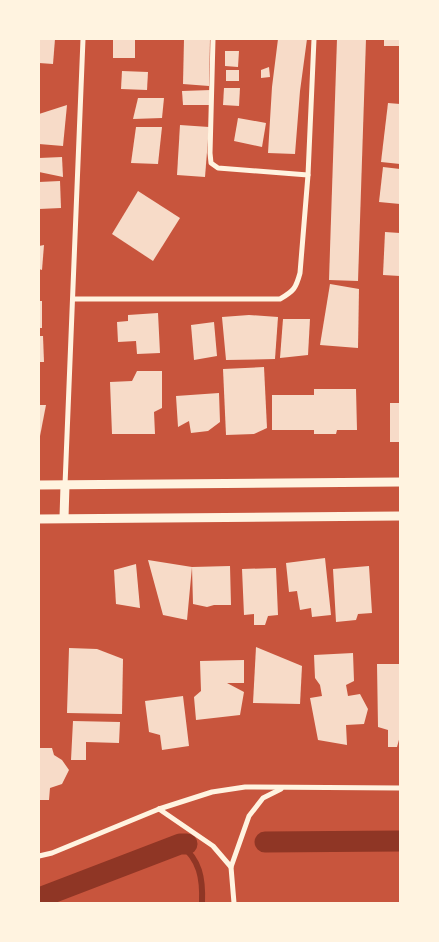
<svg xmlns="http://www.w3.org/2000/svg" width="439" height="942" font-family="Cabin,sans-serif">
  <rect width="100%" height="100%" fill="#c8553d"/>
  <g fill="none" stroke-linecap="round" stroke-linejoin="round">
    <path stroke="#8f3625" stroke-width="6" d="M180,844C200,860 203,878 202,903"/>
    <g stroke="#8f3625" stroke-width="21">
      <path d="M265,842L400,841"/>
      <path d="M39,898L180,844H187"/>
    </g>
  </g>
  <g fill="#f7dbc8">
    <path d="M39,39H55L53,64L39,63Z"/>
    <rect x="113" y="39" width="22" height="19"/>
    <path d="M184,39H210L209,86L183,84Z"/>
    <path d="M278,39H307L300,91L295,154L268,153L272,87Z"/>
    <path d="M337,39H366L358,281L329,280Z"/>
    <rect x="384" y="39" width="16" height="7"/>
    <path d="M225,51H239L238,67L225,66Z"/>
    <path d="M269,67L270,77L261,78V70Z"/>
    <rect x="226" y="70" width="13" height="11"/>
    <path d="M122,71L148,72L147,90L121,89Z"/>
    <path d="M224,88H240L239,106L223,105Z"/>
    <path d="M211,90V105H183L182,91Z"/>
    <path d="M138,98H164L162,118L133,119Z"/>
    <path d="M388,103L400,104V164L381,162Z"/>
    <path d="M67,105L63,146L39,144V114Z"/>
    <path d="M238,118L266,123L262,147L234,141Z"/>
    <path d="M180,125L209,127L205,177L177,175Z"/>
    <path d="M136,127H162L158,164L131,163Z"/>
    <path d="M62,157L63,177L39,172V158Z"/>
    <path d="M383,167L400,169V204L379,202Z"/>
    <path d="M60,181L61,208L39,209V182Z"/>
    <path d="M138,191L180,218L153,261L112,234Z"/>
    <path d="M385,232L400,233V276L383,275Z"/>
    <path d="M44,245L42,270L39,269V246Z"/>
    <path d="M330,284L359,289L358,348L320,345Z"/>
    <rect x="39" y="301" width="3" height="27"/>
    <path d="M158,313L160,353L137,354L136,341L118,342L117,322L128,321V315Z"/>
    <path d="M249,315L278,317L275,359L226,360L222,317Z"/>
    <path d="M283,319H310L308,355L280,358Z"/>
    <path d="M214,322L217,356L194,360L191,325Z"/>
    <path d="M39,336H43L44,362H39Z"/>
    <path d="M264,367L267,428L254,434L226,435L223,369Z"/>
    <path d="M137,371H162V408L154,412L155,434H112L110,382L132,381Z"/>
    <path d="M314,389H356L357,430H337L336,434H314V430H272V395H314Z"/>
    <path d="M219,393L220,422L208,431L191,433L189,421L178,427L176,396Z"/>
    <rect x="390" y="403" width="10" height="39"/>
    <path d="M39,405H46L40,436H39Z"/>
    <path d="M325,558L331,615L312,617L311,608L300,610L297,591L289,592L286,563Z"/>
    <path d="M148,560L192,567L187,620L163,615Z"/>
    <path d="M136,564L140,608L116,604L114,570Z"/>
    <path d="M230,566L231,605H214L207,607L193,604L192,567Z"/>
    <path d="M369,566L372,613L358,614L356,620L336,622L333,569Z"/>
    <path d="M276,568L278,615L268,616L265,625H254V614L244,615L242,569Z"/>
    <path d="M256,647L302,666L300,704L253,703Z"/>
    <path d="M69,648L97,649L123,659L122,714L67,713Z"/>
    <path d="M353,653L354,681L346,685L348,696L360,694L368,709L364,724L346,725L347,745L318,740L310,698L322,696L320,685L315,678L314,655Z"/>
    <path d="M244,660V683H227L244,692L240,715L196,720L194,697L201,691L200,661Z"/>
    <path d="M377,664H400V736L397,747H388V730L378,727Z"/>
    <path d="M183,696L189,746L162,750L160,735L149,732L145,701Z"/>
    <path d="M73,721L120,722L119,743L86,742V760H71Z"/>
    <path d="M39,748H52L54,755L62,760L69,770L62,784L50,788L49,800H39Z"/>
  </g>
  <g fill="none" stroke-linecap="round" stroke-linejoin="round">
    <g stroke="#fff3e0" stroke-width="5">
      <path d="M213,39L210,153L211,163L218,168L308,175"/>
      <path d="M73,299H280C294,291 296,288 300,273L308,175L314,39"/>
      <path d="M65,485L83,39"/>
      <path d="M159,809L213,846L231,867L249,816L263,798L281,789"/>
      <path d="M39,856L52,853L159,809L212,792L245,787L400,788"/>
      <path d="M231,867L234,903"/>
    </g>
    <g stroke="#fff3e0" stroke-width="9">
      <path d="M39,485L400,482"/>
      <path d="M64,518L65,485"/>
      <path d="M39,519L400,516"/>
    </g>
  </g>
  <rect width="439" height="942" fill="none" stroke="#fff3e0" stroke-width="80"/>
</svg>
